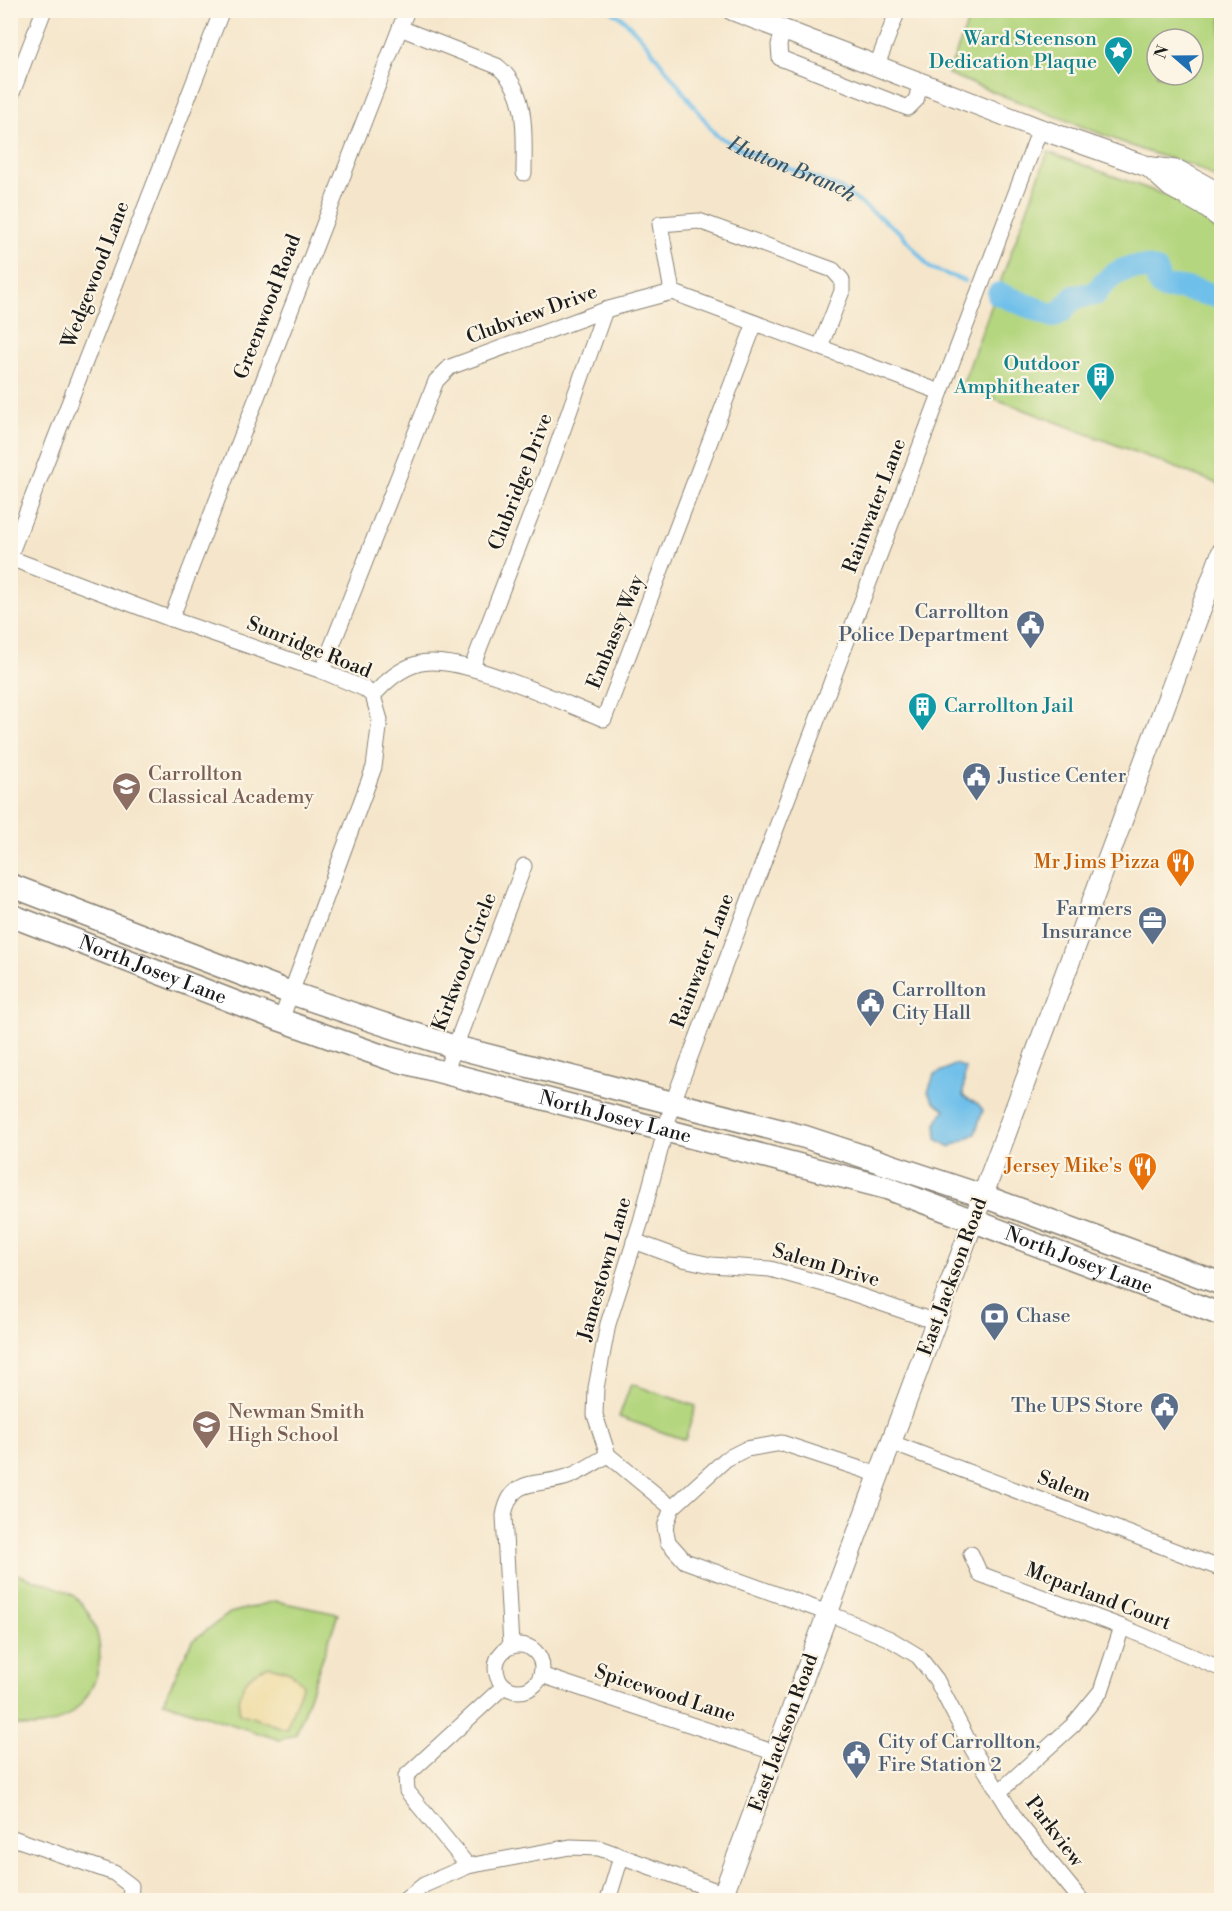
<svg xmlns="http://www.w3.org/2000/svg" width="1232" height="1911" font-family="'Libre Bodoni',serif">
  <rect width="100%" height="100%" fill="#fcf5e5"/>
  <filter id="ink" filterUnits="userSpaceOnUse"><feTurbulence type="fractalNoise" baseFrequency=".0167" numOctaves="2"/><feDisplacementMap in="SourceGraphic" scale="12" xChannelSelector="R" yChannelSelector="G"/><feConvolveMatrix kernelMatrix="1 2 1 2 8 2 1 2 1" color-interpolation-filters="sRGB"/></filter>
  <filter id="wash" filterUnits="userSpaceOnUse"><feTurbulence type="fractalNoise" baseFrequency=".008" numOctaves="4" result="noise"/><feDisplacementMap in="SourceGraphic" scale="24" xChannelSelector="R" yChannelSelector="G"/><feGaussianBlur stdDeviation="1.35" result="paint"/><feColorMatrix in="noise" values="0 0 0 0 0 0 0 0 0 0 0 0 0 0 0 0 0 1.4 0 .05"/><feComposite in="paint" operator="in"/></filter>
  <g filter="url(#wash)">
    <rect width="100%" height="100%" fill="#f5e6cb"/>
    <g fill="#b4d67e" stroke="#68794d" stroke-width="1.5" fill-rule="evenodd">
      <path d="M972,11H1221V181L1194,166L1142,150L948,74ZM1157,39H1193V75H1157Z"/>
      <path d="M1048,152L1184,202L1221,234V485L962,386Z"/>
      <path d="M631,1384L696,1406L685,1440L619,1417Z"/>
      <path d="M10,1572C30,1579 53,1584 71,1594C83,1601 90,1615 95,1627C115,1680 69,1743 11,1723Z"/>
      <path d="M275,1601L338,1614L296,1734L280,1740L163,1702L192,1641L230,1613Z"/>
    </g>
    <path fill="#eeda9e" stroke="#857b5d" stroke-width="1.5" d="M270,1666L290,1672L303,1684L286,1729L239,1713C238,1689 245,1673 270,1666Z"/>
    <path fill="#6ebfea" stroke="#456e83" stroke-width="1.5" d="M956,1064L965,1068L963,1096L978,1104L983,1110L975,1134L950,1147L937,1139L936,1124L945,1109L934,1102L928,1092L934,1075Z"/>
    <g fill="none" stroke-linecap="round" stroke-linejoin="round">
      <path stroke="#6ebfea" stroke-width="4" id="s1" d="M610,10L623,19L643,39L716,135L741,149L840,188L901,233L930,268L965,281"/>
      <path stroke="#6ebfea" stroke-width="24" d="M999,294L1053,316L1062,311L1074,297L1095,294C1110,273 1131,261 1156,271L1159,283L1164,288H1182L1222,297"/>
    </g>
  </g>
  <g filter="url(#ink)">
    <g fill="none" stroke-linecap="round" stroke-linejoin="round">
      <defs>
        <g id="minor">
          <path d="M400,28L497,66C529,91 524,135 524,173"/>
          <path d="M783,30L779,45L780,58L908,108L916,100L921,82"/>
          <path d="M877,65L898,10"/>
          <path d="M10,98L44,10"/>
          <path d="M672,292L660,224L699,221L833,270L842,280V291L820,347"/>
          <path d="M10,555L222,10"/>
          <path d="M10,558L171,619L322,671L365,689L373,696L380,720L374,767L281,1020"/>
          <path d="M171,619L407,10"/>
          <path d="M472,667L554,455L605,310"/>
          <path d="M322,671L436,381L450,367L605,310L672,292L940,392"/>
          <path d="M373,696C384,683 400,669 417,664C456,651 562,703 604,719L755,323"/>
          <path d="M445,1073L524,866"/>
          <path d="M634,1241L683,1259L711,1265L770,1269L831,1286L936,1322"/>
          <path d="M892,1443L1222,1569"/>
          <path d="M879,1475L782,1443L746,1449L726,1459L672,1508L665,1527L668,1542L685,1561L828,1613L890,1639L918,1656L936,1679L973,1750L1018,1823L1081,1900"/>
          <path d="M672,1508L608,1455L595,1415L596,1388L608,1324L641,1221L673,1102L1040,129"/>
          <path d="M971,1554L980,1574L1122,1627L1222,1669"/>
          <circle cx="519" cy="1668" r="23"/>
          <path d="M511,1646L504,1516C511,1474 539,1488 570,1476C583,1471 596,1462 608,1455"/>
          <path d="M541,1675L776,1753"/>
          <path d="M999,1792L1073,1725L1101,1691L1122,1627"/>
          <path d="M10,1837L114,1873L131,1886L130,1900"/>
          <path d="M468,1866L407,1791L406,1776L504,1686"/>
          <path d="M405,1900L424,1885L468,1866L570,1847L599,1848L741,1900"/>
          <path d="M608,1900L621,1857"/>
        </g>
        <g id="tertiary">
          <path d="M732,10L1040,129L1149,167L1179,171L1222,195"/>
          <path d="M1149,167L1171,187L1203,205L1222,219"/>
          <path d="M721,1900L1222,552"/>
        </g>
        <g id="secondary">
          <path d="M10,885L291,993L380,1023L455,1047L805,1137L983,1196L1222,1284"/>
          <path id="s2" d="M10,915L281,1020L388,1058L887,1188L1222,1315"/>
        </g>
      </defs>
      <use href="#minor" stroke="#888174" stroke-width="17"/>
      <use href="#tertiary" stroke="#888174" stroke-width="22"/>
      <use href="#secondary" stroke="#888174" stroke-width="25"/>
      <use href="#minor" stroke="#fff" stroke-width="15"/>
      <use href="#tertiary" stroke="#fff" stroke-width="20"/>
      <use href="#secondary" stroke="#fff" stroke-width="22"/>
    </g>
  </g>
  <defs>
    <symbol id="sight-pin" viewBox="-11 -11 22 30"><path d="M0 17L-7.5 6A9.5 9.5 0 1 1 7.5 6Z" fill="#0f9aa8" stroke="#fcf5e5"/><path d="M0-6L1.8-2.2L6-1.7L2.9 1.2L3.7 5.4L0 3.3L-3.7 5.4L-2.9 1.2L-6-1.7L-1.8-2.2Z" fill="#fff"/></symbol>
    <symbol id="building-pin" viewBox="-11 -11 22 30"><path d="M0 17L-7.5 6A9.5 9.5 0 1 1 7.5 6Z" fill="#0f9aa8" stroke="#fcf5e5"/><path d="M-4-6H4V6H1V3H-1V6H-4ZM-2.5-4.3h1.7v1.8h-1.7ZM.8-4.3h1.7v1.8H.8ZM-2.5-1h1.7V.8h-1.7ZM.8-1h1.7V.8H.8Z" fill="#fff"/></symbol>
    <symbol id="civic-pin" viewBox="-11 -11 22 30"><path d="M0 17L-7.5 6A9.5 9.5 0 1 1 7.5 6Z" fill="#5c6f8a" stroke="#fcf5e5"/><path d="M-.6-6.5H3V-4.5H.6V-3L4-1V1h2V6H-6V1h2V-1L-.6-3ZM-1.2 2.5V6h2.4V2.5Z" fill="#fff"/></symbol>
    <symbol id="school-pin" viewBox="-11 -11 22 30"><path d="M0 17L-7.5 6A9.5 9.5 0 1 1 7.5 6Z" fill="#8d6e63" stroke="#fcf5e5"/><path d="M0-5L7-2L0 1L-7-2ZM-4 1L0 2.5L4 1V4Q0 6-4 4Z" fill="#fff"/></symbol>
    <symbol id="restaurant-pin" viewBox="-11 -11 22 30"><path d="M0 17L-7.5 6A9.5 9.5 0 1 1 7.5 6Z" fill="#e8710a" stroke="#fcf5e5"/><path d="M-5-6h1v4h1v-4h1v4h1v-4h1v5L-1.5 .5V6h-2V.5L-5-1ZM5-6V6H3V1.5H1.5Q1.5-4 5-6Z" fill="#fff"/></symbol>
    <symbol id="office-pin" viewBox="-11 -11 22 30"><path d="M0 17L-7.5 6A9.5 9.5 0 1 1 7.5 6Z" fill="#5c6f8a" stroke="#fcf5e5"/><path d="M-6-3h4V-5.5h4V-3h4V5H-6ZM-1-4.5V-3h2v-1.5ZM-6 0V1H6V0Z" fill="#fff"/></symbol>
    <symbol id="bank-pin" viewBox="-11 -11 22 30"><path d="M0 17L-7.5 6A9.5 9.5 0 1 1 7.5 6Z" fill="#5c6f8a" stroke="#fcf5e5"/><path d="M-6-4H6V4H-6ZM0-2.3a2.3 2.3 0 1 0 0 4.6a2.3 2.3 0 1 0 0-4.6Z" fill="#fff"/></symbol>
  </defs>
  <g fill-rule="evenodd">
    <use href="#sight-pin" x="1102" y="34" width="33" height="45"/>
    <use href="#building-pin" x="1084" y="360" width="33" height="45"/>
    <use href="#civic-pin" x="1014" y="608" width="33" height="45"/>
    <use href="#building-pin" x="906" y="690" width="33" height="45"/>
    <use href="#civic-pin" x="960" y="760" width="33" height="45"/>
    <use href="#school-pin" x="110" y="770" width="33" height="45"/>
    <use href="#restaurant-pin" x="1164" y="846" width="33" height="45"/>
    <use href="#office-pin" x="1136" y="904" width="33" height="45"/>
    <use href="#civic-pin" x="854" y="986" width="33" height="45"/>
    <use href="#restaurant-pin" x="1126" y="1150" width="33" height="45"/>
    <use href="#bank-pin" x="978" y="1300" width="33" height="45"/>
    <use href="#civic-pin" x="1148" y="1390" width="33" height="45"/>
    <use href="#school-pin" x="190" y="1408" width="33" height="45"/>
    <use href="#civic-pin" x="840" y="1738" width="33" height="45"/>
  </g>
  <g text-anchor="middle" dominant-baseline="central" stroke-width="4.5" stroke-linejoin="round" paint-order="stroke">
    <g font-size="20" fill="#0d838f" stroke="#fcf5e5" text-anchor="end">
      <text x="1097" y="39">Ward Steenson<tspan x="1097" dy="23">Dedication Plaque</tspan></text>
      <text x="1080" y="364">Outdoor<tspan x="1080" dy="23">Amphitheater</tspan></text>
      <text x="944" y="706" text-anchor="start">Carrollton Jail</text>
    </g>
    <g font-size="20" fill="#1c1c1c" stroke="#fcf5e5">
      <text transform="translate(96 275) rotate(-69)">Wedgewood Lane</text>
      <text transform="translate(268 307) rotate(-69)">Greenwood Road</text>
      <text transform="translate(532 315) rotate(-20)">Clubview Drive</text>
      <text transform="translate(521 482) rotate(-69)">Clubridge Drive</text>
      <text transform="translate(875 506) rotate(-69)">Rainwater Lane</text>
      <text transform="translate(616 632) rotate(-68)">Embassy Way</text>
      <text transform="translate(309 648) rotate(22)">Sunridge Road</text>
      <text transform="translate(703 961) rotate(-69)">Rainwater Lane</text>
      <text transform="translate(465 962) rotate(-69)">Kirkwood Circle</text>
      <text stroke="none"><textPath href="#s2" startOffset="153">North Josey Lane</textPath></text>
      <text stroke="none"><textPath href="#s2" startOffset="639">North Josey Lane</textPath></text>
      <text stroke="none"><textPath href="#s2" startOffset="1125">North Josey Lane</textPath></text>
      <text transform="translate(826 1266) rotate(16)">Salem Drive</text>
      <text transform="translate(605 1269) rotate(-74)">Jamestown Lane</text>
      <text transform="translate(953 1277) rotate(-70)">East Jackson Road</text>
      <text transform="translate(1064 1487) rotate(21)">Salem</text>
      <text transform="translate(1098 1597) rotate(21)">Mcparland Court</text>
      <text transform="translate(665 1694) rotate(18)">Spicewood Lane</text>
      <text transform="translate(784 1733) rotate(-70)">East Jackson Road</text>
      <text transform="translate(1054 1832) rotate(53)">Parkview</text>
    </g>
    <g font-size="20" fill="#4e5e75" stroke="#fcf5e5" text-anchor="start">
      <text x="1009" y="612" text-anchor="end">Carrollton<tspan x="1009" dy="23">Police Department</tspan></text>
      <text x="998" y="776">Justice Center</text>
      <text x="1132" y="909" text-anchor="end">Farmers<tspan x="1132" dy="23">Insurance</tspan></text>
      <text x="892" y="990">Carrollton<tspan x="892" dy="23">City Hall</tspan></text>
      <text x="1016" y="1316">Chase</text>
      <text x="1143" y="1406" text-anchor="end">The UPS Store</text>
      <text x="878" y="1742">City of Carrollton,<tspan x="878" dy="23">Fire Station 2</tspan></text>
    </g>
    <g font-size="20" fill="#785e54" stroke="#fcf5e5" text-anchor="start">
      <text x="148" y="774">Carrollton<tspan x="148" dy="23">Classical Academy</tspan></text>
      <text x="228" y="1412">Newman Smith<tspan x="228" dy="23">High School</tspan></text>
    </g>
    <g font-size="20" fill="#c56008" stroke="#fcf5e5" text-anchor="end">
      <text x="1160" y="862">Mr Jims Pizza</text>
      <text x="1122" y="1166">Jersey Mike's</text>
    </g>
    <g font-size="21" font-style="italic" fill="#395564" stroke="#fcf5e5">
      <text stroke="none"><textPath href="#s1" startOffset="248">Hutton Branch</textPath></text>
    </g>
  </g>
  <rect width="1232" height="1911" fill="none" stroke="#fcf5e5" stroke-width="36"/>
  <g transform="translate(1175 57) rotate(290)"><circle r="28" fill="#fcf5e5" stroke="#a29e95" stroke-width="1.5"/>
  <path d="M0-4.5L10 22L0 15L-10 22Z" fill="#1f6fb2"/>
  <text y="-9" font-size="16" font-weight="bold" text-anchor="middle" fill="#1c1c1c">N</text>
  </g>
</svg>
